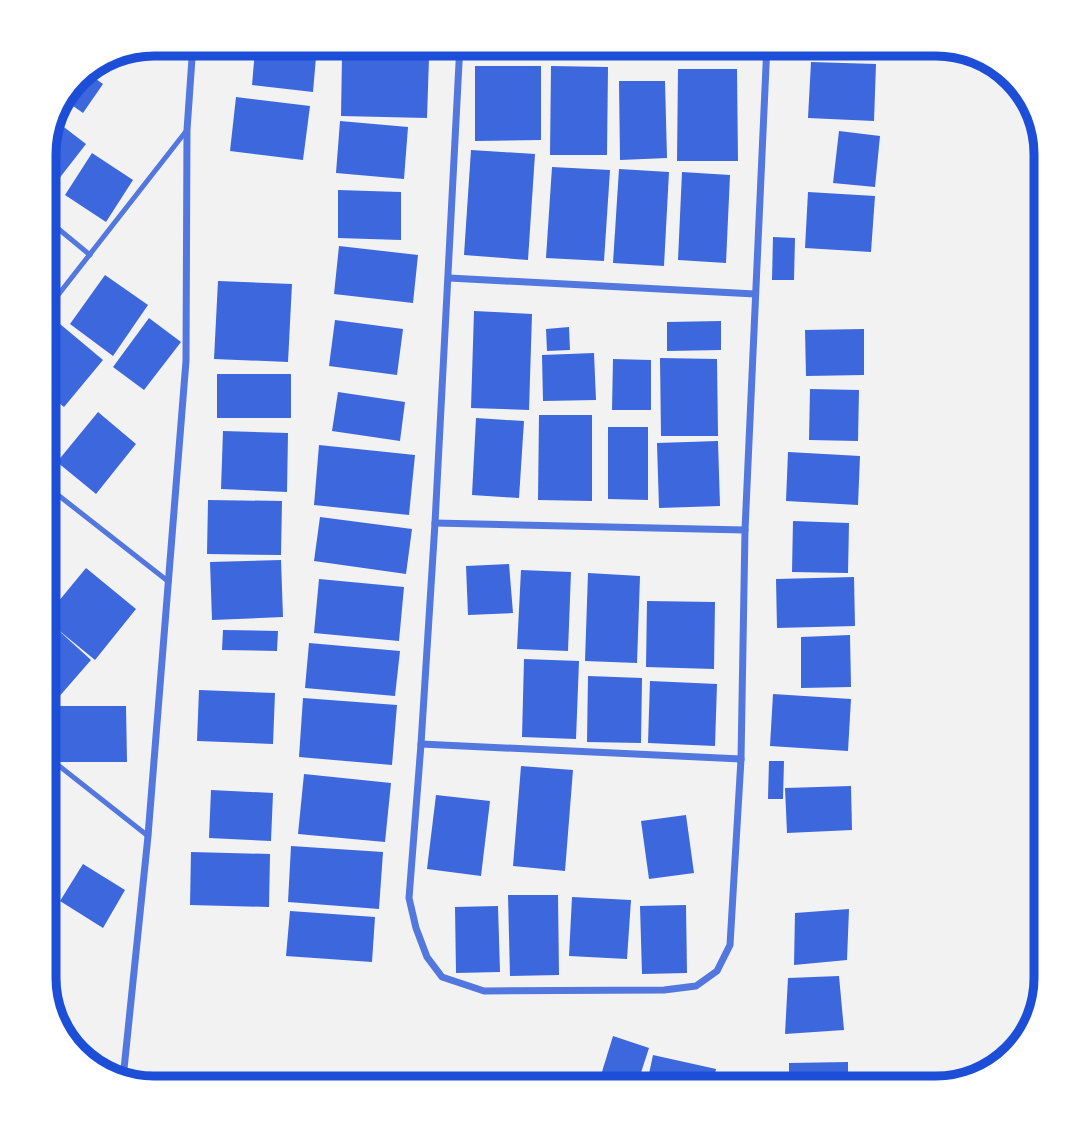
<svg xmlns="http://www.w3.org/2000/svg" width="1090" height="1132" font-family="'Nunito Sans',sans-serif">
  <rect width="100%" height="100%" fill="#f2f2f2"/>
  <g fill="#3d67dc">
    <path d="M346,44H420L419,53L345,46Z"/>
    <path d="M829,44H876V50L829,49Z"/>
    <path d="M255,50L316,57L313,92L252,85Z"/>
    <path d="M342,56L429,58L427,118L341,116Z"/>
    <path d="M811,62L876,64L874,121L808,118Z"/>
    <path d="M475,66H541V140L475,141Z"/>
    <path d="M551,66L608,67L607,155H550Z"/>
    <path d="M678,69H737L738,161H677Z"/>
    <path d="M83,70L103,84L83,113L66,101L81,71Z"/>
    <path d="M619,81H665L667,158L620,160Z"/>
    <path d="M236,97L310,106L303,160L230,151Z"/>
    <path d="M56,121L86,144L44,198V146Z"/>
    <path d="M340,121L408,127L404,179L336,173Z"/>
    <path d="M839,131L880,136L875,187L833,183Z"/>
    <path d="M471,150L535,154L528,260L464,255Z"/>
    <path d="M92,153L133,180L106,222L65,195Z"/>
    <path d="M552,167L610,170L604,261L546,258Z"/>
    <path d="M619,169L669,172L664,266L613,263Z"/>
    <path d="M682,172L730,175L726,263L678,260Z"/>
    <path d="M338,190L401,192V240L338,238Z"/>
    <path d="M808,192L875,196L871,252L805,248Z"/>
    <path d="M773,237L795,238L794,280H772Z"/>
    <path d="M339,246L418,255L413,303L334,294Z"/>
    <path d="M105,275L148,305L113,356L70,324Z"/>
    <path d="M218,281L292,284L288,362L214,359Z"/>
    <path d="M474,311L532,314L529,410L471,408Z"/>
    <path d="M149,318L181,342L144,390L113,367Z"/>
    <path d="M54,319L103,360L64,407L44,391V331Z"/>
    <path d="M335,320L403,329L397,375L329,366Z"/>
    <path d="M721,321V350L667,351V322Z"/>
    <path d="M569,327L570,350L547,351L546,329Z"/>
    <path d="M864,329V375L806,376L805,330Z"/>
    <path d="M594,353L596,400L543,401L542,355Z"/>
    <path d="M660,358L717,359L718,436H661Z"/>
    <path d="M613,359L651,360V410H612Z"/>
    <rect x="217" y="374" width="74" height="44"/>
    <path d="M810,389L859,390L858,441L809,440Z"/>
    <path d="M338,392L405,402L400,441L332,431Z"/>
    <path d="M98,412L136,444L96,494L57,462Z"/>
    <path d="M539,415H592V501L538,500Z"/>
    <path d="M476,418L524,421L519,498L472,495Z"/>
    <path d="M608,427H648V500L608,499Z"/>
    <path d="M223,431L288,433L287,492L221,489Z"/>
    <path d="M718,441L720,506L659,508L657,443Z"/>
    <path d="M319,445L415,455L409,515L314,505Z"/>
    <path d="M788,452L860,456L858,505L786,501Z"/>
    <path d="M208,500L282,501L281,555L207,554Z"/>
    <path d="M320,517L412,529L406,574L314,561Z"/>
    <path d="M793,521L849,523L848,573L792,572Z"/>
    <path d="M281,560L283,617L212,620L210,562Z"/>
    <path d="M509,564L513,613L468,615L466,566Z"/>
    <path d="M86,568L136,609L95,660L56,628L91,660L44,714V619Z"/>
    <path d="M521,570L571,572L568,651L517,649Z"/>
    <path d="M588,573L640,576L637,663L585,661Z"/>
    <path d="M854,577L855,626L777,628L776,579Z"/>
    <path d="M319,579L404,587L399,641L314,633Z"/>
    <path d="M647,601L715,602L714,669L646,667Z"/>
    <path d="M223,630L278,631L277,651L222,650Z"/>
    <path d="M850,635L851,687L801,688V637Z"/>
    <path d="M309,643L400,651L395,696L305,688Z"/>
    <path d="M524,659L579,661L576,739L522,737Z"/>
    <path d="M588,676L642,678L641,743L587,742Z"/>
    <path d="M650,681L717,684L715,746L648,743Z"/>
    <path d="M199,690L275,693L273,744L197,741Z"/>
    <path d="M773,694L851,699L848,751L770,746Z"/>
    <path d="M303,698L397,705L392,765L299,757Z"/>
    <path d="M56,706H126L127,762H56Z"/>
    <path d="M769,761H784L783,799H768Z"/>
    <path d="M521,766L573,770L565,871L513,866Z"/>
    <path d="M304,774L391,783L385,842L298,834Z"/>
    <path d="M851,786L852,830L787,833L785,788Z"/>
    <path d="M211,790L273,793L271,841L209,838Z"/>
    <path d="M436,795L490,801L481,876L427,869Z"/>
    <path d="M686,815L694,873L649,879L641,821Z"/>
    <path d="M291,846L383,852L379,909L288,902Z"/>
    <path d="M191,852L270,854L269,907L190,905Z"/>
    <path d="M83,864L125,890L103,928L60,901Z"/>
    <path d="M508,895H558L559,975L510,976Z"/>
    <path d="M572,897L631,900L627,959L569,956Z"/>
    <path d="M686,905L687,973L642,974L640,906Z"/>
    <path d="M498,906L500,972L456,973L455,907Z"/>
    <path d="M849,909L847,960L794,965L795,913Z"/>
    <path d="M290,911L375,917L372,962L286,956Z"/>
    <path d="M839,976L844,1030L785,1034L788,978Z"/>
    <path d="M613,1036L649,1048L636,1088H597Z"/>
    <path d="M653,1055L716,1069L712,1088H646Z"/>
    <path d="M848,1062V1088H789V1063Z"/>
    <rect x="742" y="1080" width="42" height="8"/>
  </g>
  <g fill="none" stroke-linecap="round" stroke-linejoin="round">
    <g stroke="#5277de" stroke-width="5">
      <path d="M181,44L193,53"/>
      <path d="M44,217L90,255"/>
      <path d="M44,313L187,130"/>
      <path d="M44,484L169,582"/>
      <path d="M44,754L148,836"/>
    </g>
    <g stroke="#5277de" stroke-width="7">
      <path d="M460,44L435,523L421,744L409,898L416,928L427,957L442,977L484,991L664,990L696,986L717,971L730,945L741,759L745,530L767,44"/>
      <path d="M460,45L766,48"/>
      <path d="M449,278L755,294"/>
      <path d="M435,523L745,530"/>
      <path d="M421,744L741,759"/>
      <path d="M120,1080L124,1069L148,836L186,361L187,130L193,44"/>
    </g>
  </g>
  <path d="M0 0H1090V1132H0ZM154 56H936A98 98 0 0 1 1034 154V978A98 98 0 0 1 936 1076H154A98 98 0 0 1 56 978V154A98 98 0 0 1 154 56Z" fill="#fff" fill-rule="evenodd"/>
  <path fill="none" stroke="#1d4ed8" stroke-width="9" d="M154 56H936A98 98 0 0 1 1034 154V978A98 98 0 0 1 936 1076H154A98 98 0 0 1 56 978V154A98 98 0 0 1 154 56Z"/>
</svg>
